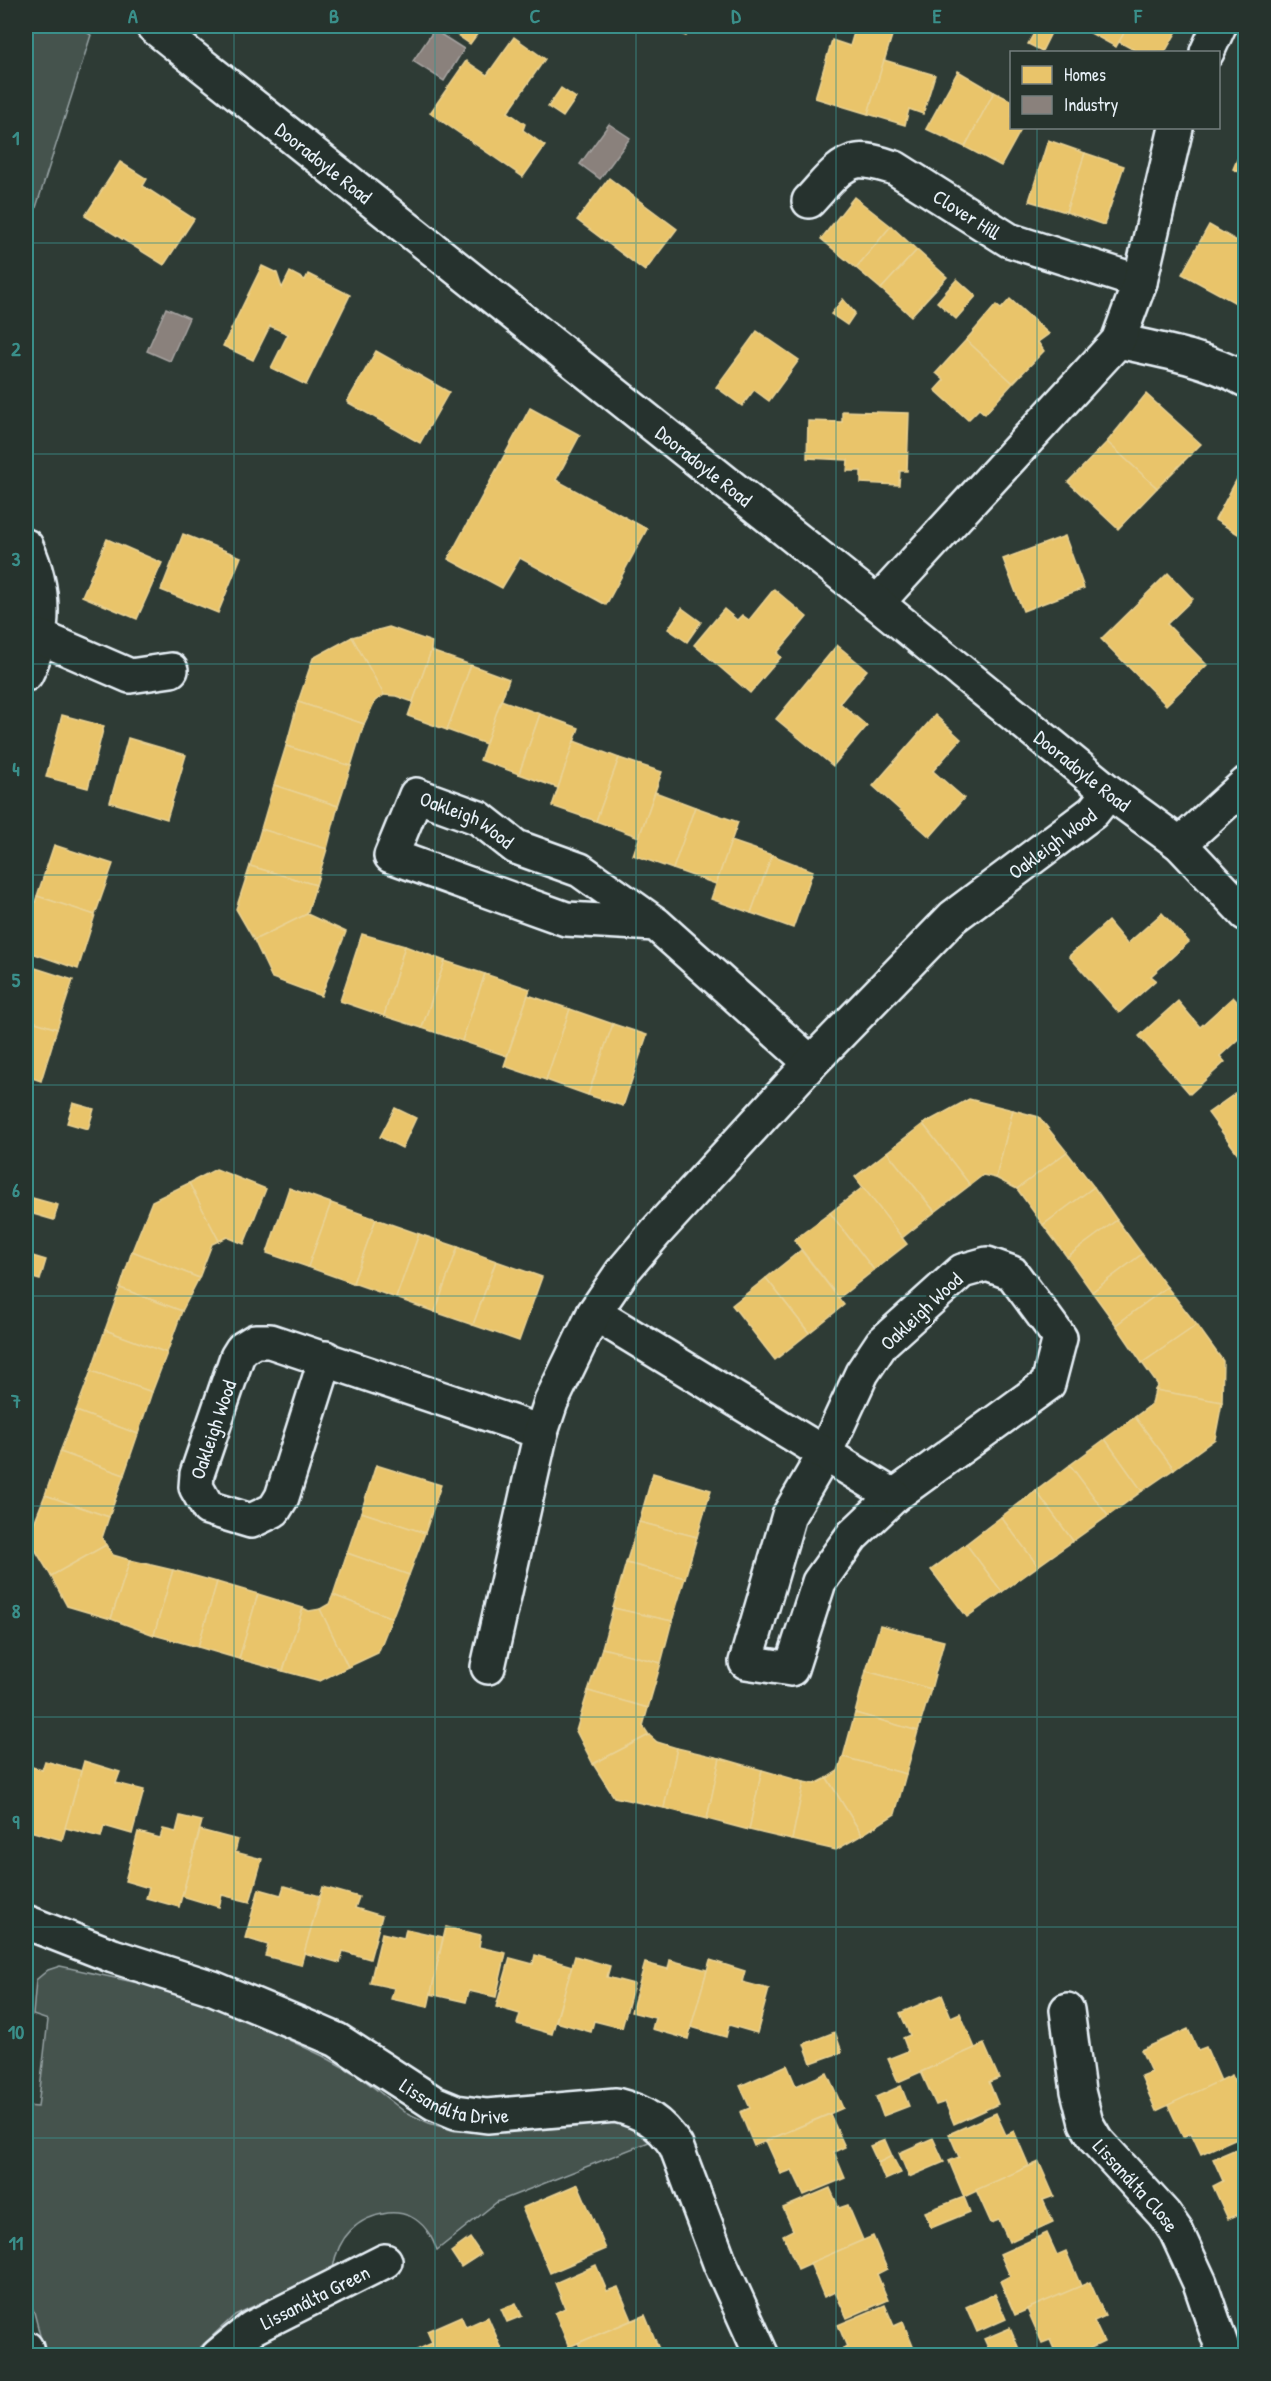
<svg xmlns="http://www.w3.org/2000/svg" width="1271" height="2381" font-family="'Patrick Hand',sans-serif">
  <rect width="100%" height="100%" fill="#2e3b35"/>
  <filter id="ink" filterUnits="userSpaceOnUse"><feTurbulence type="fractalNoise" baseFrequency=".0167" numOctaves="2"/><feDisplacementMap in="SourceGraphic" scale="12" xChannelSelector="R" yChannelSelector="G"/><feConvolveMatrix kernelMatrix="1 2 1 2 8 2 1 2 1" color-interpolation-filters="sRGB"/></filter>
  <g filter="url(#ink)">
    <g fill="#45524e" stroke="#96a2a3" stroke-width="1.5">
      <path d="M26,26H77L91,35L26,239Z"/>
      <path d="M60,1966L170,1990L255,2024L323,2056L359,2076L405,2112L429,2123L455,2131H511L614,2122C629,2125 638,2132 649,2142L497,2202L437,2250C432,2238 427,2227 415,2219C408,2214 397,2212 388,2213C357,2217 338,2237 333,2268L235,2315L192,2355H45L34,2312L26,2295V2106L38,2107L48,2020L33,2015L36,1980L48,1970Z"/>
    </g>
    <g fill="#e9c46a" stroke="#e9d295" stroke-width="1.5">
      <path d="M444,26H483L470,44Z"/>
      <path d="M660,26H690L686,36Z"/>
      <path d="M856,26H882L894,29L868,114L815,98L832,40L850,46Z"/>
      <path d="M1038,26H1045L1053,29L1042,51L1028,44Z"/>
      <path d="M1085,26H1128L1116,47L1083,29Z"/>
      <path d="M1128,26H1180L1165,52H1138L1119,42Z"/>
      <path d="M514,37L545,59L508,112L525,124L523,130L545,146L523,177L430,113L466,61L487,75Z"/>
      <path d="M884,60L935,75L923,114L909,109L905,125L868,114Z"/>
      <path d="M958,71L994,92L965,147L926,129Z"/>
      <path d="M561,88L576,98L563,117L548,107Z"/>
      <path d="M994,92L1012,101V128H1022L1001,166L965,147Z"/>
      <path d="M1246,138V175L1233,169Z"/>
      <path d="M1048,140L1085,153L1066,212L1029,201Z"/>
      <path d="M1085,153L1124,166L1104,225L1066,212Z"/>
      <path d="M120,162L147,179L143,186L194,219L164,265L85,216Z"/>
      <path d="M609,178L677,229L645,271L577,220Z"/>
      <path d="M854,197L891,226L856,268L821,239Z"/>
      <path d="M1209,225L1246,246V280L1234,302L1182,274Z"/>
      <path d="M891,226L917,250L881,289L856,268Z"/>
      <path d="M917,250L947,277L911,316L881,289Z"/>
      <path d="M262,266L277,273L282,288L290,272L305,280L308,274L350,295L306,385L271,368L288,334L270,326L253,360L223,346Z"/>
      <path d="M957,279L976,296L956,319L937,302Z"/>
      <path d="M1246,280V308L1234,302Z"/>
      <path d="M843,299L855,313L847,325L831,314Z"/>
      <path d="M1010,299L1049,334L1038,342L1044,351L1013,383L966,340L996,305L1001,309Z"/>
      <path d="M757,331L799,360L769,401L754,390L742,406L716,387Z"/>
      <path d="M966,340L1013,383L985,414L979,409L968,420L935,390L944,380L936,373Z"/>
      <path d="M376,351L449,392L420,443L347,402Z"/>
      <path d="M1146,394L1201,444L1157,488L1107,442Z"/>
      <path d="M530,408L580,435L556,480L647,529L606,605L520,558L502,588L448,559Z"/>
      <path d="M842,411L909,413L907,471H900L899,485L861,483V471H847L848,460L807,458L808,421L842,422Z"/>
      <path d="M1107,442L1157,488L1118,529L1068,482Z"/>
      <path d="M1245,464H1246V539L1215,520Z"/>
      <path d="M183,534L241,557L218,613L161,590Z"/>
      <path d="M1065,536L1084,588L1023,611L1003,559Z"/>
      <path d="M107,539L162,563L137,619L82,596Z"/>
      <path d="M1168,573L1193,599L1167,624L1207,665L1166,705L1101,639Z"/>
      <path d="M774,589L807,617L777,653L781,657L750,693L694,645L724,609L737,620L742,615L749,620Z"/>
      <path d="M682,608L701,622L687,642L668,629Z"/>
      <path d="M389,627L432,642L431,651L413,702L396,696L384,695L352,637Z"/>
      <path d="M352,637L384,695L375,701L364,724L298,702L313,658Z"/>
      <path d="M837,645L867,670L840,703L867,726L833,766L776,719Z"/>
      <path d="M431,651L471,665L447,730L408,716Z"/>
      <path d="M471,665L509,679L486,744L447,730Z"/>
      <path d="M501,700L540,714L519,774L480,760Z"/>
      <path d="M298,702L364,724L351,766L286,746Z"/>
      <path d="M540,714L579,728L558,788L519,774Z"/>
      <path d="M62,715L104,726L88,788L46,777Z"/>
      <path d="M935,715L961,739L933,771L964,798L930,837L873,786Z"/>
      <path d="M128,738L186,755L167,819L110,802Z"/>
      <path d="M574,741L619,758L596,821L552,806Z"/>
      <path d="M286,746L351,766L338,806L274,785Z"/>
      <path d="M619,758L662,772L639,837L596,821Z"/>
      <path d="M274,785L338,806L327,849L261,829Z"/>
      <path d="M655,792L695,807L673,869L633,855Z"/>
      <path d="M695,807L738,822L716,884L673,869Z"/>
      <path d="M261,829L327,849L316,885L250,866Z"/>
      <path d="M731,841L772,855L751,913L711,899Z"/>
      <path d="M54,845L113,864L95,915L37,896Z"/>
      <path d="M772,855L813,871L793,928L751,913Z"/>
      <path d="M250,866L316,885L307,914L254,940L236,909Z"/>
      <path d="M37,896L95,915L78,969L26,951V931Z"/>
      <path d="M1162,913L1189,942L1151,976L1156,980L1119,1013L1069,956L1108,921L1127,944Z"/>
      <path d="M307,914L346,932L321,996L272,978L254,940Z"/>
      <path d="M362,934L405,946L384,1016L340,1001Z"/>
      <path d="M405,946L445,961L422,1028L384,1016Z"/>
      <path d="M445,961L485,974L462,1041L422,1028Z"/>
      <path d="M26,965L73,980L57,1029L26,1019Z"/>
      <path d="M485,974L530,989L507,1056L462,1041Z"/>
      <path d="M528,995L570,1009L546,1080L504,1066Z"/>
      <path d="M1233,997L1246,1011V1032L1220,1056L1225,1062L1190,1094L1139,1036L1178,1001L1200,1027Z"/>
      <path d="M570,1009L613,1024L588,1095L546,1080Z"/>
      <path d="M26,1019L57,1029L41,1081L26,1076Z"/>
      <path d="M613,1024L647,1035L623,1106L588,1095Z"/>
      <path d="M1246,1086V1165L1208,1113Z"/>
      <path d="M969,1099L1013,1110L996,1178L983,1175L970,1185L923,1124Z"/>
      <path d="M73,1103L94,1109L88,1129L67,1123Z"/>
      <path d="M395,1108L416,1118L402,1148L380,1137Z"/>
      <path d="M1013,1110L1039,1117L1067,1152L1017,1189L996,1178Z"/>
      <path d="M923,1124L970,1185L935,1212L887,1152Z"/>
      <path d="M887,1152L935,1212L902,1238L855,1177Z"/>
      <path d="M1067,1152L1094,1187L1043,1225L1017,1189Z"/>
      <path d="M216,1169L266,1189L244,1244L227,1237L219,1241L189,1183Z"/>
      <path d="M189,1183L219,1241L212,1244L199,1278L132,1251L152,1201Z"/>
      <path d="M863,1187L907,1244L874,1270L830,1213Z"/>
      <path d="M1094,1187L1117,1220L1067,1257L1043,1225Z"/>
      <path d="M289,1188L331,1203L308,1267L267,1253Z"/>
      <path d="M29,1197L58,1205L54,1220L26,1212Z"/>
      <path d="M331,1203L376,1219L353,1283L308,1267Z"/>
      <path d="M830,1213L874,1270L839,1298L794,1240Z"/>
      <path d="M376,1219L419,1234L396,1298L353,1283Z"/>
      <path d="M1117,1220L1142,1254L1092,1292L1067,1257Z"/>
      <path d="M419,1234L458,1247L435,1312L396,1298Z"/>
      <path d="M458,1247L496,1261L473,1325L435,1312Z"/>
      <path d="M801,1250L844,1305L809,1333L766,1278Z"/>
      <path d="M132,1251L199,1278L182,1311L120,1288Z"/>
      <path d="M26,1254L46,1260L40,1280L26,1276Z"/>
      <path d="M1142,1254L1167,1287L1116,1325L1092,1292Z"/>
      <path d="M496,1261L542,1277L519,1341L473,1325Z"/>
      <path d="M766,1278L809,1333L775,1360L732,1305Z"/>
      <path d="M1167,1287L1197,1325L1142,1363L1116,1325Z"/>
      <path d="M120,1288L182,1311L167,1353L105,1330Z"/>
      <path d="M1197,1325L1223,1361L1222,1402L1155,1390L1158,1385L1142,1363Z"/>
      <path d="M105,1330L167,1353L152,1392L91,1371Z"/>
      <path d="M91,1371L152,1392L138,1434L76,1411Z"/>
      <path d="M1155,1390L1222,1402L1215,1439L1174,1469L1135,1417L1152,1404Z"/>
      <path d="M76,1411L138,1434L124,1475L60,1452Z"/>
      <path d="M1135,1417L1174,1469L1142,1491L1105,1439Z"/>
      <path d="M1105,1439L1142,1491L1108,1516L1070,1465Z"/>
      <path d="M60,1452L124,1475L109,1517L45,1495Z"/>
      <path d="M376,1465L441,1485L425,1533L361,1512Z"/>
      <path d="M1070,1465L1108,1516L1073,1541L1036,1491Z"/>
      <path d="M653,1473L711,1490L697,1537L639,1522Z"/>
      <path d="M1036,1491L1073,1541L1038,1566L1001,1517Z"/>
      <path d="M45,1495L109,1517L102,1538L106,1545L51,1576L28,1538Z"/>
      <path d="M361,1512L425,1533L409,1575L347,1553Z"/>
      <path d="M1001,1517L1038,1566L1002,1592L966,1544Z"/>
      <path d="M639,1522L697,1537L685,1578L626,1563Z"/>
      <path d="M966,1544L1002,1592L967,1617L931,1570Z"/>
      <path d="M106,1545L113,1555L130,1560L111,1619L67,1606L51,1576Z"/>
      <path d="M347,1553L409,1575L392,1618L333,1595Z"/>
      <path d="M130,1560L173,1570L154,1635L111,1619Z"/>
      <path d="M626,1563L685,1578L672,1621L613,1608Z"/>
      <path d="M173,1570L217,1582L198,1647L154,1635Z"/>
      <path d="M217,1582L258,1594L239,1659L198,1647Z"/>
      <path d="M258,1594L303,1608L283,1671L239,1659Z"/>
      <path d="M333,1595L392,1618L378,1653L348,1667L320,1609L329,1604Z"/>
      <path d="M303,1608L309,1611L320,1609L348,1667L320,1681L283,1671Z"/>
      <path d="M613,1608L672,1621L661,1663L602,1648Z"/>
      <path d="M880,1625L944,1641L931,1689L866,1671Z"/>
      <path d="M602,1648L661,1663L648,1708L588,1691Z"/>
      <path d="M866,1671L931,1689L918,1731L855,1713Z"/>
      <path d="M588,1691L648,1708L643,1726L649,1735L593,1764L576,1731Z"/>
      <path d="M855,1713L918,1731L906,1774L843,1757Z"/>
      <path d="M649,1735L657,1742L677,1748L664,1808L614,1797L593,1764Z"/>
      <path d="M677,1748L720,1758L707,1819L664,1808Z"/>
      <path d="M843,1757L906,1774L895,1814L862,1835L827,1778L838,1771Z"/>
      <path d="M720,1758L762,1770L749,1830L707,1819Z"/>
      <path d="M45,1761L82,1771L62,1840L26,1830L29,1819L26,1818V1765L42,1770Z"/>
      <path d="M84,1761L120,1772L116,1783L144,1790L132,1834L104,1826L101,1837L65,1828Z"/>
      <path d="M762,1770L804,1782L792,1840L749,1830Z"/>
      <path d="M827,1778L862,1835L836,1850L792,1840L804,1782L815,1784Z"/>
      <path d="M180,1816L202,1821L179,1907L146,1898L149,1888L125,1881L138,1832L160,1838L163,1829L176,1832Z"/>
      <path d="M200,1830L238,1840L235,1852L262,1859L250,1902L222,1895L219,1907L182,1896Z"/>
      <path d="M284,1886L320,1896L301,1965L265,1956L268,1945L245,1938L259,1889L281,1895Z"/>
      <path d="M323,1887L359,1897L355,1908L382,1916L370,1959L343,1951L340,1963L304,1953Z"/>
      <path d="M446,1927L481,1935L479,1947L506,1953L496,1997L469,1991L466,2002L430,1994Z"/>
      <path d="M406,1929L443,1937L428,2007L391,1999L394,1988L370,1983L382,1933L404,1938Z"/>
      <path d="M535,1955L572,1966L552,2034L517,2024L520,2014L496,2007L510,1958L533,1964Z"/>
      <path d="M575,1956L610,1966L607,1977L634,1984L622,2028L594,2021L591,2032L556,2022Z"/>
      <path d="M670,1960L707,1970L688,2039L652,2029L655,2018L631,2012L645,1963L668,1969Z"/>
      <path d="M710,1960L745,1971L742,1982L769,1989L757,2033L729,2025L726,2037L691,2027Z"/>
      <path d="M942,1995L951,2017L960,2013L975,2048L898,2082L888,2059L908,2051L903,2038L910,2035L900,2013Z"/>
      <path d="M1188,2029L1198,2050L1206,2047L1221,2081L1156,2111L1141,2076L1151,2072L1141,2050Z"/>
      <path d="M835,2032L842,2052L811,2063L804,2044Z"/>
      <path d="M984,2044L999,2078L989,2082L998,2104L954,2124L945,2102L936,2105L921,2072Z"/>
      <path d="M787,2065L796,2086L827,2073L843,2108L754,2146L740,2112L750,2108L740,2086Z"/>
      <path d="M1232,2075L1236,2085L1246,2080V2134L1201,2154L1191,2133L1183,2137L1168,2105Z"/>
      <path d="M901,2086L909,2106L883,2116L876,2097Z"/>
      <path d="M996,2113L1006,2135L1014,2131L1029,2166L964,2197L949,2161L959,2157L949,2134Z"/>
      <path d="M830,2114L845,2147L834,2152L845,2178L804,2195L792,2170L781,2174L766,2141Z"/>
      <path d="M933,2138L944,2162L909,2177L899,2153Z"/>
      <path d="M885,2140L892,2156L878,2163L870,2146Z"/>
      <path d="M1246,2145V2211L1228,2219L1213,2186L1223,2181L1213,2159Z"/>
      <path d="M892,2156L901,2173L885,2180L878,2163Z"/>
      <path d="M1039,2162L1054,2196L1043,2200L1053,2222L1009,2242L999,2220L991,2223L976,2190Z"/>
      <path d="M578,2184L606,2249L550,2273L522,2208Z"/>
      <path d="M830,2188L839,2208L848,2205L863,2240L798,2269L783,2235L793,2230L783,2208Z"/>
      <path d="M964,2197L970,2212L931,2228L925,2212Z"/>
      <path d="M1047,2233L1057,2255L1066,2251L1081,2286L1015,2315L1000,2281L1010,2276L1000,2254Z"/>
      <path d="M873,2236L887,2269L877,2274L888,2300L847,2318L835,2292L824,2297L810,2263Z"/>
      <path d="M470,2238L481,2254L461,2267L451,2252Z"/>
      <path d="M596,2265L607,2291L618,2287L632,2320L569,2347L555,2313L565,2308L555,2283Z"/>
      <path d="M1090,2282L1105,2316L1094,2321L1104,2342L1074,2356H1057L1050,2340L1042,2343L1027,2309Z"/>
      <path d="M995,2294L1006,2319L977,2332L966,2307Z"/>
      <path d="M516,2303L522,2316L507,2322L501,2309Z"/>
      <path d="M885,2305L894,2326L903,2322L917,2356H839L837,2352L847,2347L838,2325Z"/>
      <path d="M645,2315L659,2349L649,2353L650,2356H584L578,2343Z"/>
      <path d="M461,2316L466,2327L488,2317L505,2356H438L427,2331Z"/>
      <path d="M1010,2328L1022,2356H992L984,2339Z"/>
      <path d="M432,2343L438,2356H404Z"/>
    </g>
    <g fill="#8a817c" stroke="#a6a3a1" stroke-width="1.5">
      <path d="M434,30L464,49L444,81L413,61Z"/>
      <path d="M609,124L630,138L600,179L580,164Z"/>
      <path d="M166,308L189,318L170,361L147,351Z"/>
    </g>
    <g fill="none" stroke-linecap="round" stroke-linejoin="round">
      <defs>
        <g id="street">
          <path d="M1207,52L1219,26"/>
          <path id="s1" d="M809,201C822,188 838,164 857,161C869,159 884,165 895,168L1009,240L1140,282"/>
          <path d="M1118,341C1161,350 1206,358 1246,380"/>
          <path d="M26,546C45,587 47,633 26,674"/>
          <path d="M877,603L1118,341L1140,282L1176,128"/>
          <path d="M40,637L130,676L171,670"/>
          <path id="s2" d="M656,924L566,919L391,856L416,795L479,818L516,847L580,870L656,924L811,1063"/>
          <path d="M987,1264L1012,1273L1060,1338L1048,1384L894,1496L852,1536L819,1582L791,1669L746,1662L789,1515L824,1455L862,1373L882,1343L962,1271Z"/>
          <path d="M594,1313L894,1496"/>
          <path id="s3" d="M326,1358L282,1497L274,1510L251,1521L208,1508L196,1487L197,1474L237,1357L242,1349L255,1341H270L541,1432"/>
          <path id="s4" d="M488,1667L541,1432L551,1402L594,1313L622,1272L656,1232L811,1063L953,917L1093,812L1109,792"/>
          <path id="s5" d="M26,1922L113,1956L213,1988L321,2033L337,2040L434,2103L456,2112L487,2116L616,2105C644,2112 660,2122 676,2146L720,2263L762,2356"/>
          <path id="s6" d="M1067,2010L1078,2091L1086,2123L1096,2140L1164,2214L1176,2231L1200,2283L1225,2356"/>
          <path d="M26,2348L28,2356"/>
          <path id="s7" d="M218,2356L252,2328L385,2261"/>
        </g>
        <g id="secondary">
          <path id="s8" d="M153,26L877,603L1109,792L1180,844L1246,914"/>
          <path d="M1180,844L1246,784"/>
        </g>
      </defs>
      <use href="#street" stroke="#e8f1f8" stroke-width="38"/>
      <use href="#secondary" stroke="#e8f1f8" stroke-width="38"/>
      <use href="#street" stroke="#26332d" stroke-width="33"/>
      <use href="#secondary" stroke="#26332d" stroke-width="33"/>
    </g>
  </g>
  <path fill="none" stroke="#3a8f8a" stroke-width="1.5" stroke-opacity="0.55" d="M234,26V2356M435,26V2356M636,26V2356M836,26V2356M1037,26V52M1037,128V2356M26,243H1246M26,454H1246M26,664H1246M26,875H1246M26,1085H1246M26,1296H1246M26,1506H1246M26,1717H1246M26,1927H1246M26,2138H1246"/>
  <g text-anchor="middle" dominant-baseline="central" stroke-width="6" stroke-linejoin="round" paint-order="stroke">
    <g font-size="20" fill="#e8f1f8" stroke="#26332d">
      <text stroke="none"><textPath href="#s8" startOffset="219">Dooradoyle Road</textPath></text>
      <text stroke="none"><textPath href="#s1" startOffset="188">Clover Hill</textPath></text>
      <text stroke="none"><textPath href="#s8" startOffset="705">Dooradoyle Road</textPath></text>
      <text stroke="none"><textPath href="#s8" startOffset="1191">Dooradoyle Road</textPath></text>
      <text stroke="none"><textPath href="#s2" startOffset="399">Oakleigh Wood</textPath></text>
      <text stroke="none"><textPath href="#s4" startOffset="1030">Oakleigh Wood</textPath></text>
      <text transform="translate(921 1311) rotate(-43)">Oakleigh Wood</text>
      <text stroke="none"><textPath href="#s3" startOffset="316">Oakleigh Wood</textPath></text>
      <text stroke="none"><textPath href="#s5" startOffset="468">Lissanálta Drive</textPath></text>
      <text stroke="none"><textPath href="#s6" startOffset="195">Lissanálta Close</textPath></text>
      <text stroke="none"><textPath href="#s7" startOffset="114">Lissanálta Green</textPath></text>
    </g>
  </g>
  <rect width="1271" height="2381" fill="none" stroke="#26332d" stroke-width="66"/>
  <rect x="1010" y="51" width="210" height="78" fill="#26332d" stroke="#747f7e" stroke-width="1.5"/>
  <rect x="1022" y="66" width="30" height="18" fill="#e9c46a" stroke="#747f7e" stroke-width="1.5"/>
  <text x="1064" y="81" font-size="18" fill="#e8f1f8">Homes</text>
  <rect x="1022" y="96" width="30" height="18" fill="#8a817c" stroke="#747f7e" stroke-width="1.5"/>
  <text x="1064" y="111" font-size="18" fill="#e8f1f8">Industry</text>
  <rect x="33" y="33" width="1205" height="2315" fill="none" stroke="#3a8f8a" stroke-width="2"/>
  <g font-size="20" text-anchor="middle" font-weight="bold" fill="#3a8f8a">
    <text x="133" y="23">A</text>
    <text x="334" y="23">B</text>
    <text x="535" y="23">C</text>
    <text x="736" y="23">D</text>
    <text x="937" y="23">E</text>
    <text x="1138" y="23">F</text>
    <text x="16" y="145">1</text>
    <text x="16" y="356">2</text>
    <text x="16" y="566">3</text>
    <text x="16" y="776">4</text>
    <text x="16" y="987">5</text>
    <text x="16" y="1197">6</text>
    <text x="16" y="1408">7</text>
    <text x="16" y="1618">8</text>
    <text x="16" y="1829">9</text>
    <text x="16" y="2039">10</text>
    <text x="16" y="2250">11</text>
  </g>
</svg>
